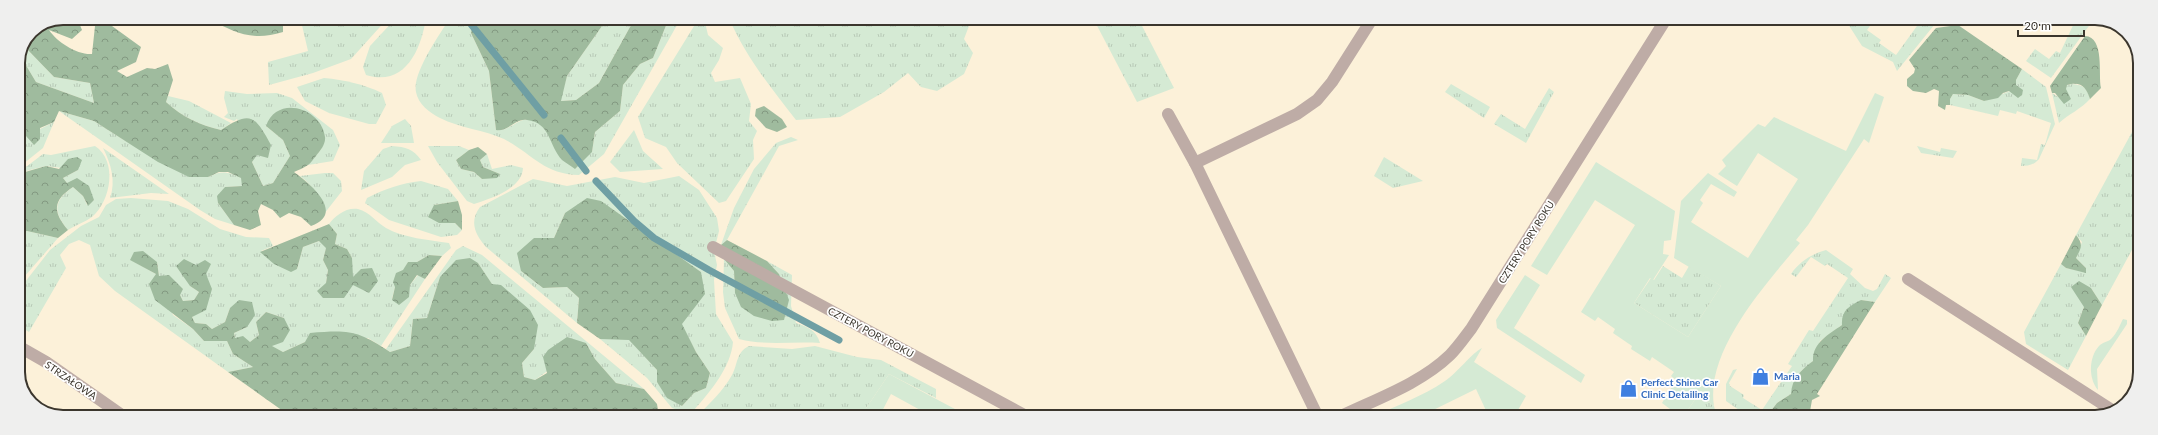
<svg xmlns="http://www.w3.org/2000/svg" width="2158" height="435" font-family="Lato,sans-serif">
  <defs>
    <pattern id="grass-tufts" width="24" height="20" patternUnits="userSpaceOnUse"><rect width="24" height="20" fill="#d5ead4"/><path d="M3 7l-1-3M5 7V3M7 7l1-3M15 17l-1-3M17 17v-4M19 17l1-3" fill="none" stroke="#b8c9b6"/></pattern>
    <pattern id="forest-crowns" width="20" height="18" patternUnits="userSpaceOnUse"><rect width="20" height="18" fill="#9fbb9e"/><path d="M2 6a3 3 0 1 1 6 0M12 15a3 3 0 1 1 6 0" fill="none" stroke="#839981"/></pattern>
  </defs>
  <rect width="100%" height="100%" fill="#fcf1d9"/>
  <g fill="url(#grass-tufts)">
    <path d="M286,18H388L351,59L313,73L269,85L268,62L308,51L301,21L283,26Z"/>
    <path d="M396,18H426C421,50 405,87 366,75L363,67L370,46Z"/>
    <path d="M450,18H473L471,33L489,71L496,130C504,131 511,126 518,122C542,110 553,143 562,159L592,152L595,132L620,111L623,85L640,64L653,58L669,18H681L604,154L579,175C543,174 533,154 504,139C484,130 460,128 440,118C430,113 418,104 416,92C412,73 440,34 450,18Z"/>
    <path d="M604,18H635L599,83L576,100L560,101L567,76L602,26Z"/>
    <path d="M699,18H704L708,35L723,48L719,60L711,73L715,82L740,78L751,104L749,121L757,131L753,140L754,159L726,201L719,203L677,163L666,147L645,138L638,117Z"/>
    <path d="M729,18H972L964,39L973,53L964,74L937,91L921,87L908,73L884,92L840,117L796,120C771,88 745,56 729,18Z"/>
    <path d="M1093,18H1138L1174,88L1137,102Z"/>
    <path d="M1849,19H1875L1867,30L1881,40L1879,43L1896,55L1922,19H1939L1897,71L1893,62L1862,46L1848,24Z"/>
    <path d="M2076,19H2094L2051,78L2026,61L2035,49L2049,59L2056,51L2060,53Z"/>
    <path d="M25,47L54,77L90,83L94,103L36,82L21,57Z"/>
    <path d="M2022,69L2046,87L2055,124L2039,159C2034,165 2028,166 2021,166L2022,158L2037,160L2041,144L2045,145L2051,123L2017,111L2016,114L2000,110L1998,116L1950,105V99L1953,94L1968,95L1984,101L2010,91L2016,85V80Z"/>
    <path d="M324,78C345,80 363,84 382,93L386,105L376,124H369L329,113L305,101L297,87Z"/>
    <path d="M1451,84L1490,107L1484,118L1445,92Z"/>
    <path d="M2072,84C2084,85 2087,88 2090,99C2081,109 2069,114 2059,123L2052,93L2060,98L2067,85Z"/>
    <path d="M1549,88L1554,92L1526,143L1494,124L1501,114L1525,129Z"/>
    <path d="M225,91L247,94L277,93L292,98L333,130L340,145L333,161L308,165C324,146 328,145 318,121L266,126L283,140L290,156L273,183L263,186L252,162L256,155L237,119L234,121L224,117L228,113L224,98Z"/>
    <path d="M168,96L189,101L231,123L221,130C200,125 182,117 166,102Z"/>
    <path d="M59,111L94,121L124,140L208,177C222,170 228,172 242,178V186L225,187L218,203L234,225L215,219L200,210Z"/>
    <path d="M405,119L411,126L414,143H381L392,126Z"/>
    <path d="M54,122L43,148L18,168V133L26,136Z"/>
    <path d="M634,130L643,151L663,169L620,172L610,162Z"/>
    <path d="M2132,132L2135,145L2139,152V237L2102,305L2091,288L2078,323L2086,336L2068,370L2026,344L2024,332L2061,264L2066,268L2086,272V268L2076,258L2082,242L2076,235Z"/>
    <path d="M791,137L798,140L779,146L727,240L721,245L734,208L754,169L776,143Z"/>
    <path d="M95,146C118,161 111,201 92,217C85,222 76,225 68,230C53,212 53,201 73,187L83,196L87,205L94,200L67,183L63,178L78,170L46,166L18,173L43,154L51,155Z"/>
    <path d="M392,146C406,147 413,149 421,160L405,165L392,177L361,190L364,171L383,149Z"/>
    <path d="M428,146H459L469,150L456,160L461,169L474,172L482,179L500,174L483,167L480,160L487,154L492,169L511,165L523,168C522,189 491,198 474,204L467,201L437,162Z"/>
    <path d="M1917,146L1940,152L1941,148L1957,151L1953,158L1921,153Z"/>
    <path d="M103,148L169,194L151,193L110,198C116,181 111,164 103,148Z"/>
    <path d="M1384,157L1423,181L1393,188L1374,176Z"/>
    <path d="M325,173H333L341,181L342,191L324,214C325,201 310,183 300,176Z"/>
    <path d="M679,176L699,190L717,218L719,231L714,251L717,265L714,280L716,314L733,342C731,367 710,392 694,410L688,413L672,408L647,378L600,339H629L657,370V382L682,406L694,393L706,388L710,373L696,352L681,324L691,311L701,272L678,257L565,213L554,238H534L521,271L543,288L567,287L579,298L577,323L486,247C475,234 469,222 480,207L533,179L567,186L615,177L644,183Z"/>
    <path d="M421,181L448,189L458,201L434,205L439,223H455L462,230L457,235L441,237L389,220L365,203L367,198C385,189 401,183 421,181Z"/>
    <path d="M131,198L168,201L188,209L220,229L246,237L269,238L273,246L261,251L297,269L303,247L319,241L327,245L323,260L328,270L326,283L352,278V258L347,249L335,244L337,234L329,224C335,216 346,207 358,209C370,212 376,222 386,228C404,238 429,240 449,243L451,248L442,256L429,255L417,262H408L395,287L392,299L410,285L418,275L425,279L381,346L368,338L305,342L283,352L271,346L284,318L266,312L256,322L259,335L250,342L235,338L234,333L247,327L230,308L225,322L212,329L206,324L195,323L192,317L212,289L190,286L199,292L194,300L183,301L180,295L159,276L157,262L131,260L156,274L173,315L193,329L204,341H227L233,354L253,367L228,372L115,291L99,276L90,245L79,240L69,244L60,255L66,268L29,332L18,325V291L50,250L81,226L99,217L106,205L116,199Z"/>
    <path d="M27,231L58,238L18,284V232Z"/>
    <path d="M463,246L482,255L644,389L616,383L595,359L586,343L535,380L524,377L522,363L534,349L478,263L440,277L427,318L413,319L410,346L390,352L386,349L456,250Z"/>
    <path d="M1826,250L1853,269L1850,274L1865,288L1873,291L1877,289L1885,274L1891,278L1875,302L1861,300L1842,325L1820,341L1813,361L1801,371L1791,394L1777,403L1770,412L1763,417H1749L1726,401V384L1733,370L1737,369L1729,383L1730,386L1744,395L1743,398L1762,410L1792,366L1788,364L1809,330L1813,331L1848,278L1827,264L1825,266L1811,257L1796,277L1791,274C1800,261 1812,254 1826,250Z"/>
    <path d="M724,259L734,271L735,293L779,274L767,261L792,275L791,306L796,323C808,327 816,330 820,343C793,341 766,346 739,339L725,308L723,292Z"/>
    <path d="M1663,266L1682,278L1689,266L1721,286L1688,337L1634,303L1651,278L1654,280Z"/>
    <path d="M749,346L792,349L815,346L857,357L881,360L936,389V398L889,374L861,416H697C709,404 724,390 732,375C738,364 736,352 749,346Z"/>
    <path d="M1698,395L1714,406L1715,410L1710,417H1683Z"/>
  </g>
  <g fill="url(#forest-crowns)">
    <path d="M64,18H77L82,30L72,39L49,30C57,42 77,55 92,54L95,26H112L141,47L136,62L117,71L127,77L147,68L155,69L168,64L173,80L166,102C182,117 200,125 221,130C251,110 255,116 271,145L268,158L257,155L252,162L263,186L273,183L290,156L283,140L266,126C277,94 322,108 325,137C326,144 320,151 316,156C313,159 311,163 308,165C304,168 298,170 294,172C308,182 347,213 311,226L301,217L289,213L280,218L273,210L261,204L258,211L261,225L250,230L234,225L218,203L217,196L225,187L242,186L241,178L228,172H219L208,177H189L158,162L94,121L59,111L54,122L40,128V139L34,145L26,136L18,133V63L21,57L36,82L94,103L90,83L54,77L25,47L31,31Z"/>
    <path d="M206,18H286L283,26V32C251,42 235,32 206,18Z"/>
    <path d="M473,18H604L602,26L567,76L561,101L576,100L599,83L635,18H669L653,58L640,64L623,85L620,111L595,132L592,152L575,169C571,166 566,163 562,160C549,146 550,122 527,120C516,118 508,132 496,130L489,71L471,33Z"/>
    <path d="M1958,25L2022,69L2016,80V85L2023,90L2022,95L2018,98L2009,91L2003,93L1998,98L1984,101L1968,95L1953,94L1950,99V105H1946L1945,110L1938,106L1939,91L1934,89L1926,93L1913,91L1907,86V79L1914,73L1915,69L1909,60L1936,28Z"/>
    <path d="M2085,36C2105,37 2098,75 2101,88L2090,99C2086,87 2081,81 2067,85L2066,89L2071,99L2064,104L2055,93H2052L2050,86Z"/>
    <path d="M764,106L782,119L787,127L777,132L766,128L755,116L756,109Z"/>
    <path d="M478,147L487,154L480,160L483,167L500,174L497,178L482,179L474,172L461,169L456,160L469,150Z"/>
    <path d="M77,157L82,160L78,170L63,178L67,183L77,178L89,186L94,200L88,206L83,196L73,187C52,201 53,212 68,230L58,238L27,231L18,232V174L46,166L59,169L68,159Z"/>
    <path d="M587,198L601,201L701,272L705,294L682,324L696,352L710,373L706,388L694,393L682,406L667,398L657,382V370L629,340L600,339L577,323L579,298L567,287L543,288L521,271L517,253L534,238H554L565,213Z"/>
    <path d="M458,201L462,215V230L455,223H439L428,217L434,205Z"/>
    <path d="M329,224L337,234L335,244L347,249L352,258L353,277L361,269L372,268L378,281L369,293L353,285L344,298H323L317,291L326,283L328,270L323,260L326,248L319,241L303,247L297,269L291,272L274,264L260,252Z"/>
    <path d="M2076,235C2084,245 2081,248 2076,258L2086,268V273L2066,268L2061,264Z"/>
    <path d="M727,240L767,261L779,274L789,300L784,320L772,321L754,316L741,307L735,293L734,271L724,259L721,245Z"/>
    <path d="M143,251L157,262L159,276L169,275L183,289L180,295L183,301L194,300L199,292L190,286L176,266L184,259L196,265L205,260L211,264L206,274L212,289L206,310L192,317L195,323L206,324L212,329L225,322L230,308L239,300L252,302L255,315L247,327L234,333L235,338L243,336L250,342L259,335L256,322L266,312L284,318L290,330L283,342L272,346L283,352L305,342L310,333C349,330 357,330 390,352L410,346L413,319L427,318L440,277L456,260L470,258L478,263L492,284L501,285L530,310L538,325L534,349L522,363L524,377L535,380L547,373L543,357L548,350L567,337L586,343L595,359L616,383L644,389L657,404L659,416H290L228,372L253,367L233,354L227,341H204L193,329L155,300L149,284L156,274L130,260L134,252Z"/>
    <path d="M429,255L442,256L425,279L417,275L410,285L409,297L399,305L392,300L395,287L393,282L396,273L403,270L408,262H417Z"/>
    <path d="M2079,281L2091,288L2102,305L2086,336L2078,323L2084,307L2071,287Z"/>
    <path d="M1861,300L1875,302L1817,394L1820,396L1812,400L1809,417H1763L1770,412L1777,403L1791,394C1792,378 1801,370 1813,361C1812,343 1829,334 1842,325C1841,311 1849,306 1861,300Z"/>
  </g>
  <g fill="#d5ead4">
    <path d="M1875,93L1884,97L1869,143L1864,139L1808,225L1796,240L1800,243C1767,283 1705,350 1714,406L1698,395L1683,417H1677L1678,415L1662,403L1676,380L1671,376L1674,372L1652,357L1650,361L1631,349L1632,346L1613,333L1615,329L1598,317L1595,321L1581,312L1635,225L1595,200L1547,275L1531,266L1596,162L1675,211L1671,240L1664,241L1663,254L1669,255L1653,280L1650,278L1634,303L1688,337L1721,286L1674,258L1681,201L1708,173L1737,192L1734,197L1711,184L1700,200L1703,203L1691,222L1748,258L1798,179L1758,153L1737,186L1718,174L1726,166L1722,160L1758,124L1765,127L1774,117L1846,151Z"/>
    <path d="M1525,275L1540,285L1514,328L1585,375L1581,383L1497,328L1496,320Z"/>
    <path d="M2123,319L2127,320V324L2097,369L2098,390C2088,378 2089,357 2099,346C2102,342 2109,342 2112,338C2117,333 2120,325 2123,319Z"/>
    <path d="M1482,348L1474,362L1526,396L1514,417H1489L1476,389L1419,417H1372C1396,406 1423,396 1445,381C1456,374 1473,352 1482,348Z"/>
    <path d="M889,374L970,417H933L891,394L879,417L861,416Z"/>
  </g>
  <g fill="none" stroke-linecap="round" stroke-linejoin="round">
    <g stroke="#6f9fa4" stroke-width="7">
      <path d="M466,18L544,115"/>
      <path d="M561,138L586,171"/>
      <path d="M596,181L634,221L654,238L709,270L839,340"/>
    </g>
    <g stroke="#beaca6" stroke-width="12">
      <path d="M1168,114L1195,163L1318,417"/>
      <path d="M1195,163L1297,114L1317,100L1332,82L1372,19"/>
      <path d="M713,247L1028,417"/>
      <path d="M1908,279L2112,410"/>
      <path d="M18,346L46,362L123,416"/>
      <path d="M1339,417C1376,399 1420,384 1450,355C1458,347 1464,338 1471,329L1666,19"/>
    </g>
  </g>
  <defs>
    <symbol id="shop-bare" viewBox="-9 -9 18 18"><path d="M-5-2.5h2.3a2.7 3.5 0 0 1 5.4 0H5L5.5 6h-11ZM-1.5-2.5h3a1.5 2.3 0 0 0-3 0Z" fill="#3f7fe0" stroke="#fff" stroke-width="2.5" paint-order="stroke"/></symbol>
  </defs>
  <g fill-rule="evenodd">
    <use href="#shop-bare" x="1748" y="364" width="25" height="25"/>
    <use href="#shop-bare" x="1616" y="376" width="25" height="25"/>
  </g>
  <g text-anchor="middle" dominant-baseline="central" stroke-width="3.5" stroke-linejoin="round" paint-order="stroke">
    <g font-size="10" fill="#3b362d" stroke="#fff">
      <text transform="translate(1526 242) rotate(-58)">CZTERY PORY ROKU</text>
      <text transform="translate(871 332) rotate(28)">CZTERY PORY ROKU</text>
      <text transform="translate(71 380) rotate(34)">STRZAŁOWA</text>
    </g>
    <g font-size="10" font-weight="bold" fill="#366cbe" stroke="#fff" text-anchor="start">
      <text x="1774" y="376">Maria</text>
      <text x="1641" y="382">Perfect Shine Car<tspan x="1641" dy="12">Clinic Detailing</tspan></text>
    </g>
  </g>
  <path d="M0 0H2158V435H0ZM63 25H2095A38 38 0 0 1 2133 63V372A38 38 0 0 1 2095 410H63A38 38 0 0 1 25 372V63A38 38 0 0 1 63 25Z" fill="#efefee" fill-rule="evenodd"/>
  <path fill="none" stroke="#3b362d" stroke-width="2" d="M63 25H2095A38 38 0 0 1 2133 63V372A38 38 0 0 1 2095 410H63A38 38 0 0 1 25 372V63A38 38 0 0 1 63 25Z"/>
  <path d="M2018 30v6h66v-6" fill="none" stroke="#3b362d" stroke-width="2"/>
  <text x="2024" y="30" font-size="12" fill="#3b362d" stroke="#ffffff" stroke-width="3" paint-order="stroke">20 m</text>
</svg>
